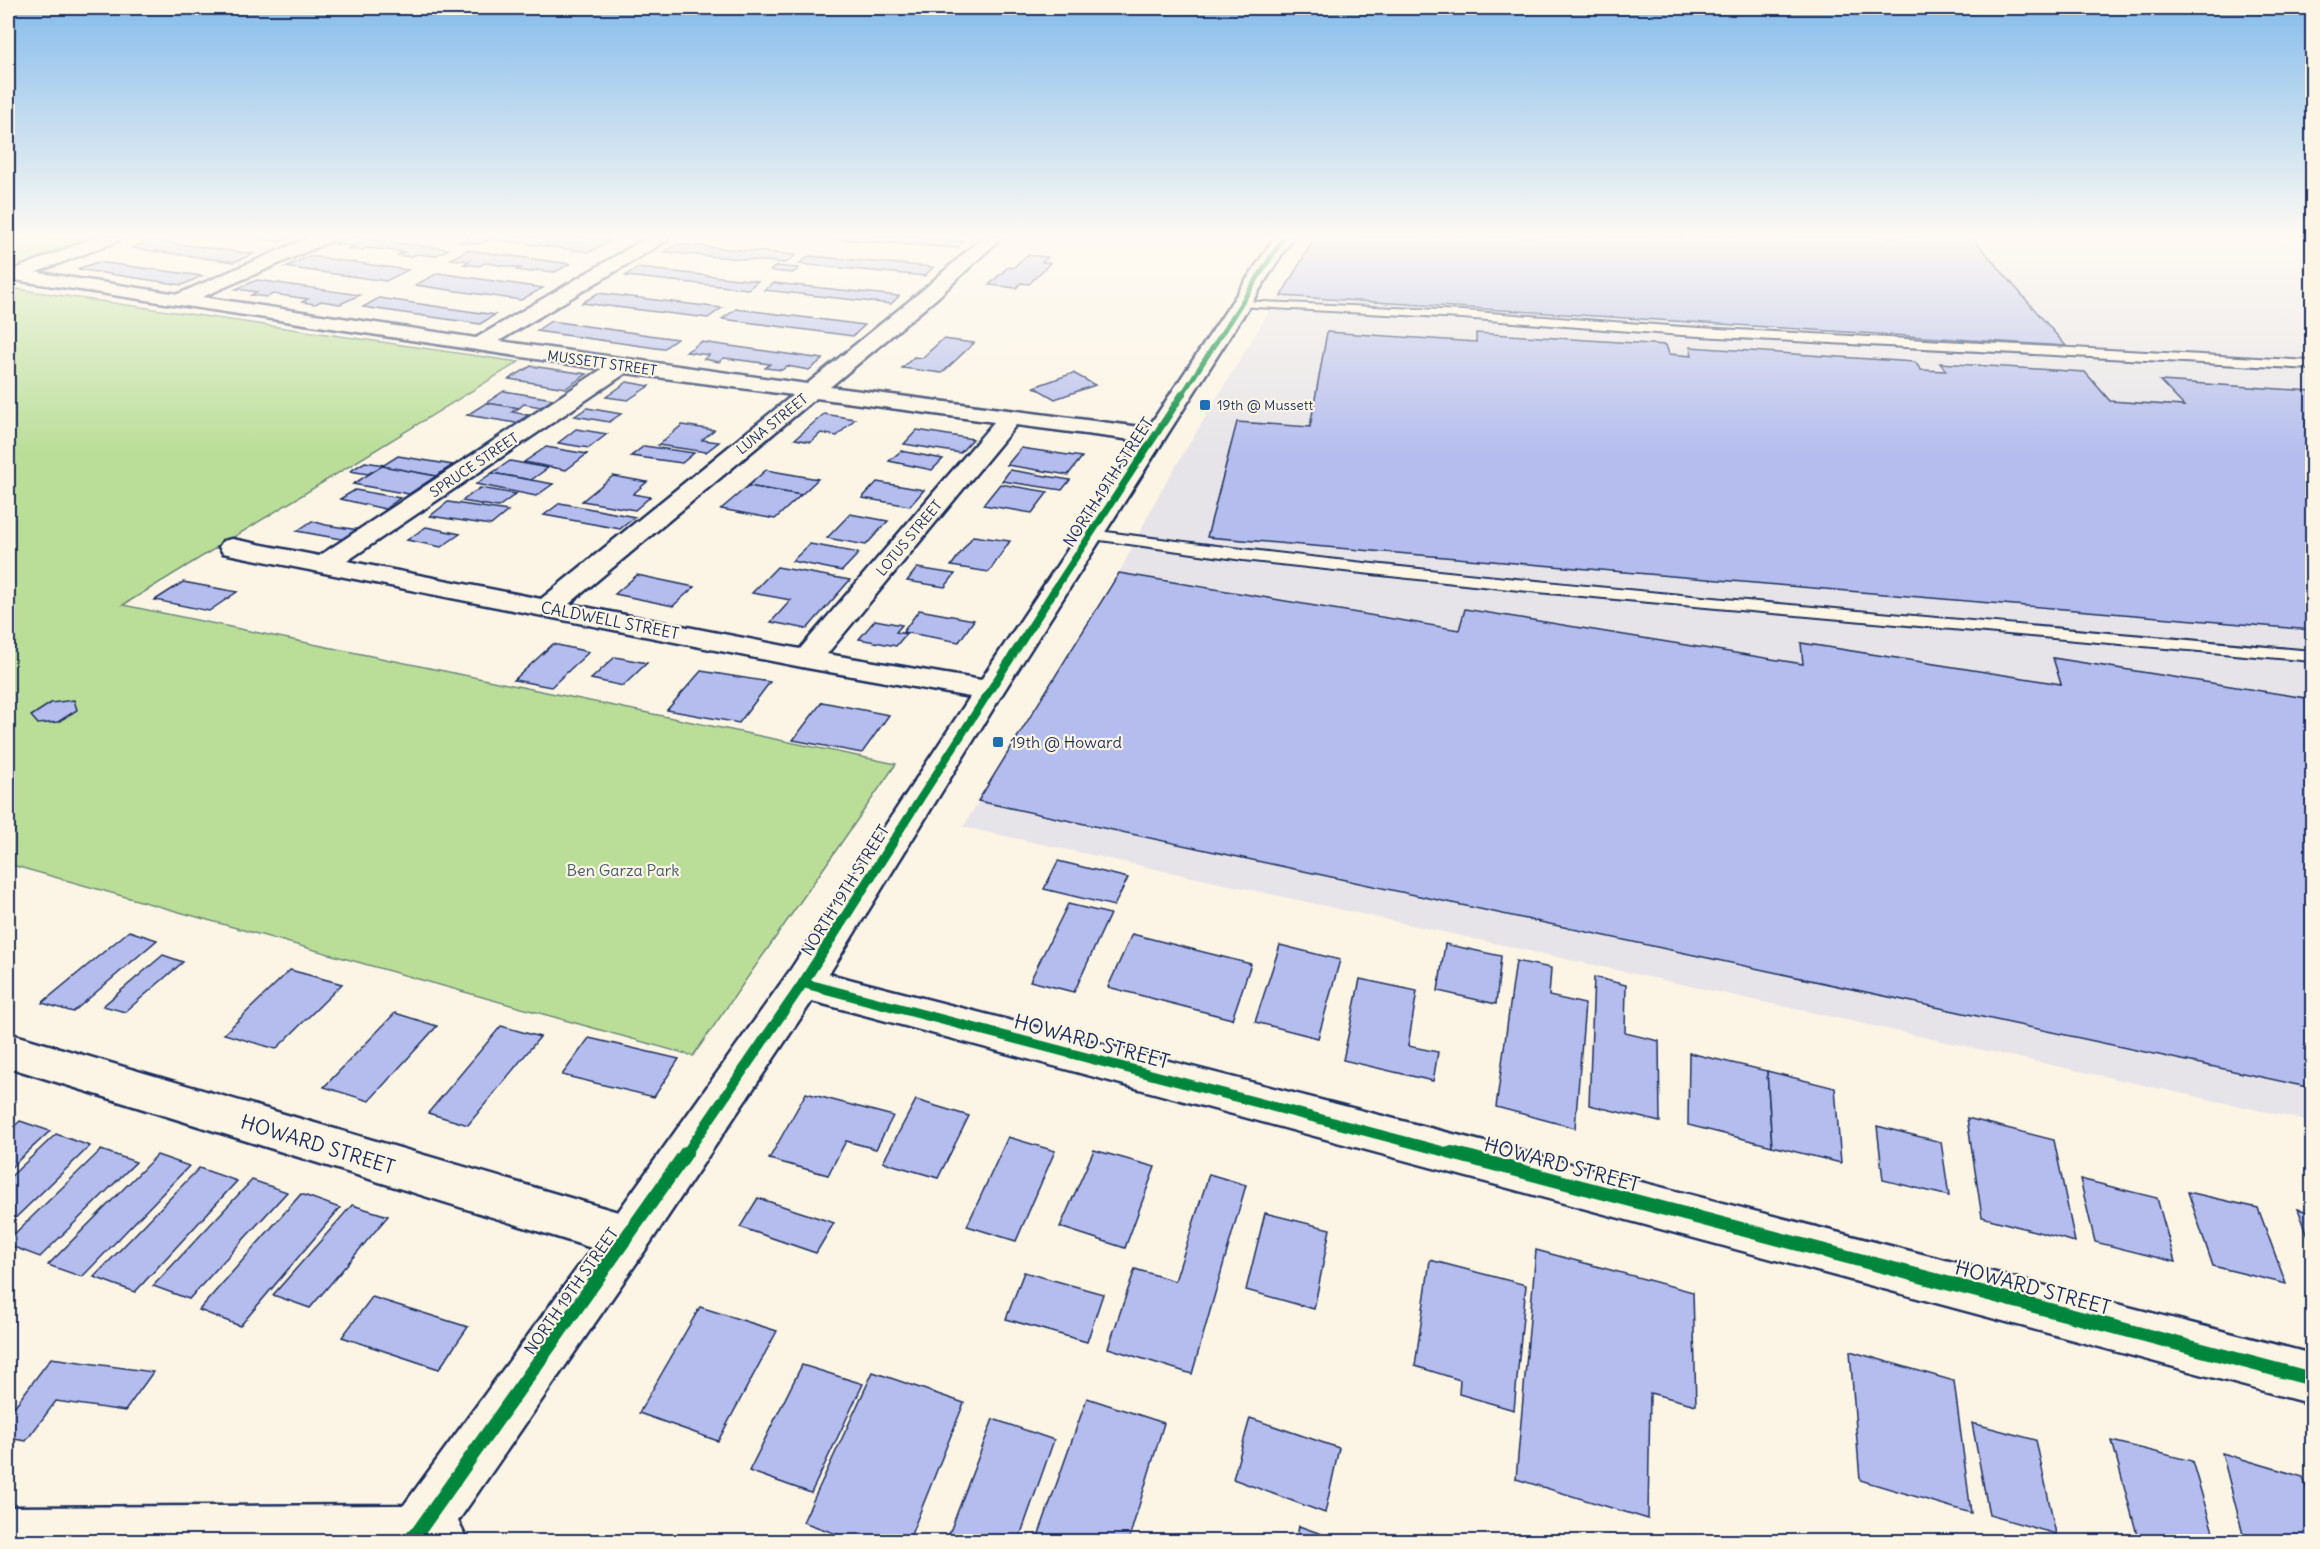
<svg xmlns="http://www.w3.org/2000/svg" width="2320" height="1549" font-family="Delius,sans-serif">
  <rect width="100%" height="100%" fill="#fcf5e5"/>
  <filter id="ink" filterUnits="userSpaceOnUse"><feTurbulence type="fractalNoise" baseFrequency=".0167" numOctaves="2"/><feDisplacementMap in="SourceGraphic" scale="12" xChannelSelector="R" yChannelSelector="G"/><feConvolveMatrix kernelMatrix="1 2 1 2 8 2 1 2 1" color-interpolation-filters="sRGB"/></filter>
  <g filter="url(#ink)">
    <path fill="#e6e4e8" d="M1314,237H2207L2312,243V1122L963,827L1119,573L1159,494Z"/>
    <g fill="#bade98" stroke="#6a867b" stroke-width="1.5">
      <path d="M21,237H101L8,272V242Z"/>
      <path d="M10,288L519,362L123,605L896,764L693,1056L8,864V289Z"/>
    </g>
    <g fill="#b4bdee" stroke="#1b2f5e" stroke-width="1.5">
      <path d="M246,237H292L281,242Z"/>
      <path d="M349,237L449,249L435,256L416,254L411,257L398,255L404,252L367,248L361,251L348,249L354,246L335,244Z"/>
      <path d="M469,237L489,240L480,244L460,242Z"/>
      <path d="M494,237H576L609,241L590,252L490,239Z"/>
      <path d="M837,237H904L963,241L957,248L834,239Z"/>
      <path d="M1315,237H1972L2066,346L1281,296Z"/>
      <path d="M151,240L253,254L234,262L131,248Z"/>
      <path d="M676,244L796,255L786,263L664,252Z"/>
      <path d="M467,250L570,264L555,272L535,270L530,272L516,270L521,268L485,263L479,266L464,264L470,261L451,259Z"/>
      <path d="M1027,255L1048,257L1042,262L1050,263L1029,284L1021,283L1016,288L989,285L1008,267L1013,268Z"/>
      <path d="M309,256L408,270L386,281L285,267Z"/>
      <path d="M809,256L933,267L925,276L799,264Z"/>
      <path d="M98,262L202,276L182,285L77,269Z"/>
      <path d="M776,266L799,268L793,273L770,271Z"/>
      <path d="M637,268L758,281L748,289L625,276Z"/>
      <path d="M438,273L543,288L521,300L415,285Z"/>
      <path d="M257,280L360,295L340,304L321,301L315,304L302,302L308,299L273,294L267,297L251,295L257,292L236,289Z"/>
      <path d="M774,283L899,296L891,304L764,290Z"/>
      <path d="M598,293L722,308L708,318L582,303Z"/>
      <path d="M379,298L495,315L480,324L363,307Z"/>
      <path d="M736,309L865,325L853,336L722,319Z"/>
      <path d="M551,321L677,339L663,349L536,331Z"/>
      <path d="M1327,332L1476,342V333L1666,345L1669,354L1692,356L1690,347L1915,362L1921,370L1946,371L1940,363L2085,372L2110,401L2184,406L2160,381L2312,391V630L1207,537L1237,422L1310,427Z"/>
      <path d="M943,339L974,343L942,373L902,368L914,357L922,358Z"/>
      <path d="M701,342L823,359L809,370L787,366L782,370L765,368L770,364L724,358L719,362L704,359L709,355L686,352Z"/>
      <path d="M531,366L587,374L566,388L509,379Z"/>
      <path d="M1073,373L1095,385L1055,399L1034,387Z"/>
      <path d="M627,382L649,386L628,400L606,397Z"/>
      <path d="M504,391L553,399L541,407L524,404L519,408L486,403Z"/>
      <path d="M486,403L519,408L512,412L528,415L516,423L467,415Z"/>
      <path d="M587,408L621,414L609,422L575,416Z"/>
      <path d="M824,414L855,419L837,436L821,433L811,442L795,439Z"/>
      <path d="M682,425L714,430L702,440L719,442L706,452L658,445Z"/>
      <path d="M576,429L607,434L589,448L558,443Z"/>
      <path d="M917,430L973,439L960,453L904,444Z"/>
      <path d="M644,446L694,453L682,463L631,456Z"/>
      <path d="M546,447L587,454L566,470L524,462Z"/>
      <path d="M1021,448L1082,457L1068,475L1007,465Z"/>
      <path d="M901,451L943,459L932,470L889,461Z"/>
      <path d="M398,456L453,465L436,476L382,466Z"/>
      <path d="M510,461L548,468L531,480L492,473Z"/>
      <path d="M365,462L384,465L368,474L350,471Z"/>
      <path d="M382,466L436,476L409,494L353,484Z"/>
      <path d="M766,470L818,479L801,495L748,486Z"/>
      <path d="M1010,470L1070,480L1062,490L1002,481Z"/>
      <path d="M492,473L531,480L553,484L536,496L476,484Z"/>
      <path d="M613,476L647,482L633,494L650,497L635,510L582,501Z"/>
      <path d="M877,482L924,490L910,506L862,498Z"/>
      <path d="M1000,484L1048,492L1032,513L983,505Z"/>
      <path d="M748,486L801,495L775,519L721,509Z"/>
      <path d="M480,488L516,494L498,507L462,501Z"/>
      <path d="M355,490L400,498L385,509L340,499Z"/>
      <path d="M448,502L508,511L491,525L430,516Z"/>
      <path d="M560,503L635,517L620,529L544,515Z"/>
      <path d="M850,514L888,521L866,545L827,538Z"/>
      <path d="M312,521L326,525L359,530L346,540L297,531Z"/>
      <path d="M426,527L460,534L441,547L407,540Z"/>
      <path d="M973,536L1010,541L989,572L951,566Z"/>
      <path d="M810,544L859,553L842,571L792,561Z"/>
      <path d="M777,567L850,580L807,629L771,622L791,600L752,593Z"/>
      <path d="M917,568L955,574L945,587L907,581Z"/>
      <path d="M1119,573L1459,630L1465,609L1803,664L1801,643L2061,684L2053,658L2312,699V1088L978,801Z"/>
      <path d="M637,575L694,587L673,606L615,594Z"/>
      <path d="M183,582L237,592L209,611L155,600Z"/>
      <path d="M919,610L974,620L959,642L903,632Z"/>
      <path d="M875,620L902,625L896,632L906,634L896,646L859,639Z"/>
      <path d="M553,644L589,652L551,687L514,680Z"/>
      <path d="M615,657L647,663L623,686L591,679Z"/>
      <path d="M701,671L770,682L739,723L667,710Z"/>
      <path d="M74,700L77,710L58,722L38,724L31,716L51,703Z"/>
      <path d="M822,702L889,715L862,753L793,740Z"/>
      <path d="M1058,861L1128,878L1114,906L1044,889Z"/>
      <path d="M1068,904L1110,914L1074,992L1030,981Z"/>
      <path d="M129,931L157,940L73,1012L42,1003Z"/>
      <path d="M1132,934L1251,964L1232,1019L1108,987Z"/>
      <path d="M1445,944L1501,956L1496,1004L1438,991Z"/>
      <path d="M1280,945L1340,960L1318,1038L1255,1022Z"/>
      <path d="M163,955L183,962L125,1012L103,1006Z"/>
      <path d="M1516,961L1551,968L1549,996L1585,1004L1575,1128L1496,1107Z"/>
      <path d="M290,970L342,984L276,1049L224,1034Z"/>
      <path d="M1594,977L1626,985L1625,1033L1659,1041L1660,1122L1589,1105Z"/>
      <path d="M1360,979L1417,991L1408,1046L1438,1052L1433,1081L1343,1060Z"/>
      <path d="M395,1013L437,1026L369,1101L324,1087Z"/>
      <path d="M501,1026L540,1037L468,1125L428,1113Z"/>
      <path d="M589,1038L679,1059L654,1097L562,1075Z"/>
      <path d="M1689,1053L1767,1071L1772,1146L1688,1125Z"/>
      <path d="M1767,1071L1835,1088L1841,1163L1772,1146Z"/>
      <path d="M806,1093L893,1116L876,1149L846,1141L828,1175L769,1159Z"/>
      <path d="M916,1100L969,1116L938,1178L883,1162Z"/>
      <path d="M1967,1118L2054,1140L2075,1242L1982,1217Z"/>
      <path d="M20,1121L50,1131L8,1170V1132Z"/>
      <path d="M1877,1126L1941,1142L1949,1196L1883,1180Z"/>
      <path d="M56,1134L90,1146L8,1225V1179Z"/>
      <path d="M1008,1137L1055,1151L1016,1241L967,1226Z"/>
      <path d="M101,1150L136,1162L40,1257L8,1245V1240Z"/>
      <path d="M1094,1150L1155,1167L1125,1248L1060,1227Z"/>
      <path d="M157,1155L189,1166L82,1277L48,1265Z"/>
      <path d="M199,1168L237,1181L135,1292L94,1277Z"/>
      <path d="M1209,1174L1246,1185L1192,1374L1108,1348L1135,1269L1175,1281Z"/>
      <path d="M2080,1179L2157,1198L2175,1262L2095,1242Z"/>
      <path d="M252,1180L287,1192L189,1299L153,1286Z"/>
      <path d="M2188,1192L2258,1208L2286,1284L2213,1266Z"/>
      <path d="M301,1194L340,1208L240,1326L199,1310Z"/>
      <path d="M758,1198L834,1223L816,1253L740,1227Z"/>
      <path d="M352,1205L388,1216L310,1308L273,1295Z"/>
      <path d="M2298,1209L2312,1213V1246Z"/>
      <path d="M1265,1213L1330,1229L1314,1309L1246,1290Z"/>
      <path d="M1536,1250L1693,1292L1696,1405L1650,1393L1648,1519L1516,1479Z"/>
      <path d="M1430,1260L1526,1285L1514,1410L1459,1394L1460,1380L1415,1366Z"/>
      <path d="M1024,1272L1103,1294L1087,1342L1006,1319Z"/>
      <path d="M372,1297L468,1327L439,1369L342,1337Z"/>
      <path d="M700,1307L777,1331L718,1441L639,1413Z"/>
      <path d="M1850,1351L1954,1381L1971,1513L1860,1480Z"/>
      <path d="M51,1358L153,1372L125,1411L56,1401L26,1441L8,1438V1415Z"/>
      <path d="M802,1365L863,1384L811,1493L749,1471Z"/>
      <path d="M873,1372L964,1403L908,1542H859L803,1522Z"/>
      <path d="M1087,1398L1164,1423L1128,1542H1036Z"/>
      <path d="M1250,1418L1339,1448L1325,1513L1233,1479Z"/>
      <path d="M993,1419L1054,1440L1018,1542H946Z"/>
      <path d="M1972,1423L2036,1440L2056,1534L1989,1515Z"/>
      <path d="M2112,1441L2192,1461L2216,1542H2139Z"/>
      <path d="M2222,1453L2303,1477L2312,1506V1542H2245Z"/>
      <path d="M1299,1526L1344,1542H1296Z"/>
    </g>
    <g fill="none" stroke-linecap="round" stroke-linejoin="round">
      <defs>
        <g id="lane">
          <path d="M1241,301L1462,311L1682,327L2312,361V369L1682,335L1462,318L1237,306V302Z"/>
          <path d="M1091,530C1497,584 1905,614 2312,651V661L1548,593L1243,560L1086,538L1083,535L1086,532Z"/>
        </g>
        <path id="street" d="M310,237H334L331,241L202,297L476,338L648,237H669L666,241L499,341L807,384L924,289L983,237H1002L938,297L830,387L1148,428L1275,237H1293L1004,691L829,974L2312,1354V1404L812,1001L644,1252L458,1521L468,1542H8V1507L404,1505L592,1248L8,1067V1033L618,1212L789,972L970,697L807,668L223,553L219,547L223,541L232,539L319,556L602,369L8,279V271L14,269L178,294ZM626,373L793,395L541,599L347,561ZM816,398L994,422L800,649L569,604ZM1016,425L1140,441L981,680L827,654Z"/>
        <path id="secondary" d="M96,237H121L118,241L8,283V272Z"/>
      </defs>
      <use href="#lane" stroke="#1b2f5e" stroke-width="4"/>
      <use href="#street" stroke="#1b2f5e" stroke-width="5"/>
      <use href="#secondary" stroke="#1b2f5e" stroke-width="5"/>
      <use href="#lane" fill="#fcf5e5" fill-rule="evenodd"/>
      <use href="#street" fill="#fcf5e5" fill-rule="evenodd"/>
      <use href="#secondary" fill="#fcf5e5" fill-rule="evenodd"/>
      <defs>
        <path id="cycleway-far4" d="M1182,395L1284,237"/>
        <path id="cycleway-far3" d="M1053,592L1183,393"/>
        <path id="cycleway-far2" d="M893,841L1054,591"/>
        <g id="cycleway-far1">
          <path d="M803,983L1457,1155"/>
          <path d="M685,1155L803,983L894,840"/>
        </g>
        <g id="cycleway">
          <path d="M1452,1153L2312,1379"/>
          <path d="M405,1542L418,1532L686,1153"/>
        </g>
      </defs>
      <use href="#cycleway-far4" stroke="#fcf5e5" stroke-width="8"/>
      <use href="#cycleway-far3" stroke="#fcf5e5" stroke-width="10"/>
      <use href="#cycleway-far2" stroke="#fcf5e5" stroke-width="12"/>
      <use href="#cycleway-far1" stroke="#fcf5e5" stroke-width="14"/>
      <use href="#cycleway" stroke="#fcf5e5" stroke-width="17"/>
      <use href="#cycleway-far4" stroke="#00873e" stroke-width="5"/>
      <use href="#cycleway-far3" stroke="#00873e" stroke-width="7"/>
      <use href="#cycleway-far2" stroke="#00873e" stroke-width="8"/>
      <use href="#cycleway-far1" stroke="#00873e" stroke-width="10"/>
      <use href="#cycleway" stroke="#00873e" stroke-width="14"/>
    </g>
  </g>
  <linearGradient id="sky" x2="0" y2="1"><stop stop-color="#86bceb"/><stop offset="0.52" stop-color="#fefaf3"/><stop offset="1" stop-color="#fefaf3" stop-opacity="0"/></linearGradient>
  <rect width="2320" height="454" fill="url(#sky)"/>
  <g fill="#1f6fb2" stroke="#fcf5e5" stroke-width="2">
    <rect x="1199" y="399" width="12" height="12" rx="3"/>
    <rect x="992" y="736" width="12" height="12" rx="3"/>
  </g>
  <g text-anchor="middle" dominant-baseline="central" stroke-width="4.5" stroke-linejoin="round" paint-order="stroke">
    <g font-size="14" fill="#1b2f5e" stroke="#fcf5e5">
      <text transform="translate(602 363) rotate(8)">MUSSETT STREET</text>
      <text transform="translate(772 424) rotate(-39)">LUNA STREET</text>
      <text transform="translate(474 465) rotate(-34)">SPRUCE STREET</text>
      <text transform="translate(909 538) rotate(-50)">LOTUS STREET</text>
    </g>
    <g font-size="14" fill="#1b2f5e" stroke="#fcf5e5" text-anchor="start">
      <text x="1217" y="405">19th @ Mussett</text>
    </g>
    <g font-size="16" fill="#1b2f5e" stroke="#fcf5e5">
      <text transform="translate(1108 482) rotate(-57)">NORTH 19TH STREET</text>
      <text transform="translate(610 620) rotate(11)">CALDWELL STREET</text>
      <text transform="translate(845 890) rotate(-58)">NORTH 19TH STREET</text>
      <text transform="translate(571 1291) rotate(-55)">NORTH 19TH STREET</text>
    </g>
    <g font-size="16" fill="#1b2f5e" stroke="#fcf5e5" text-anchor="start">
      <text x="1010" y="742">19th @ Howard</text>
    </g>
    <g font-size="16" fill="#435b6c" stroke="#fcf5e5">
      <text x="623" y="870">Ben Garza Park</text>
    </g>
    <g font-size="20" fill="#1b2f5e" stroke="#fcf5e5">
      <text transform="translate(1092 1041) rotate(15)">HOWARD STREET</text>
      <text transform="translate(318 1144) rotate(17)">HOWARD STREET</text>
      <text transform="translate(1562 1164) rotate(15)">HOWARD STREET</text>
      <text transform="translate(2033 1287) rotate(15)">HOWARD STREET</text>
    </g>
  </g>
  <rect width="2320" height="1549" fill="none" stroke="#fcf5e5" stroke-width="30"/>
  <rect x="15" y="15" width="2290" height="1519" fill="none" stroke="#1b2f5e" stroke-width="2" filter="url(#ink)"/>
</svg>
